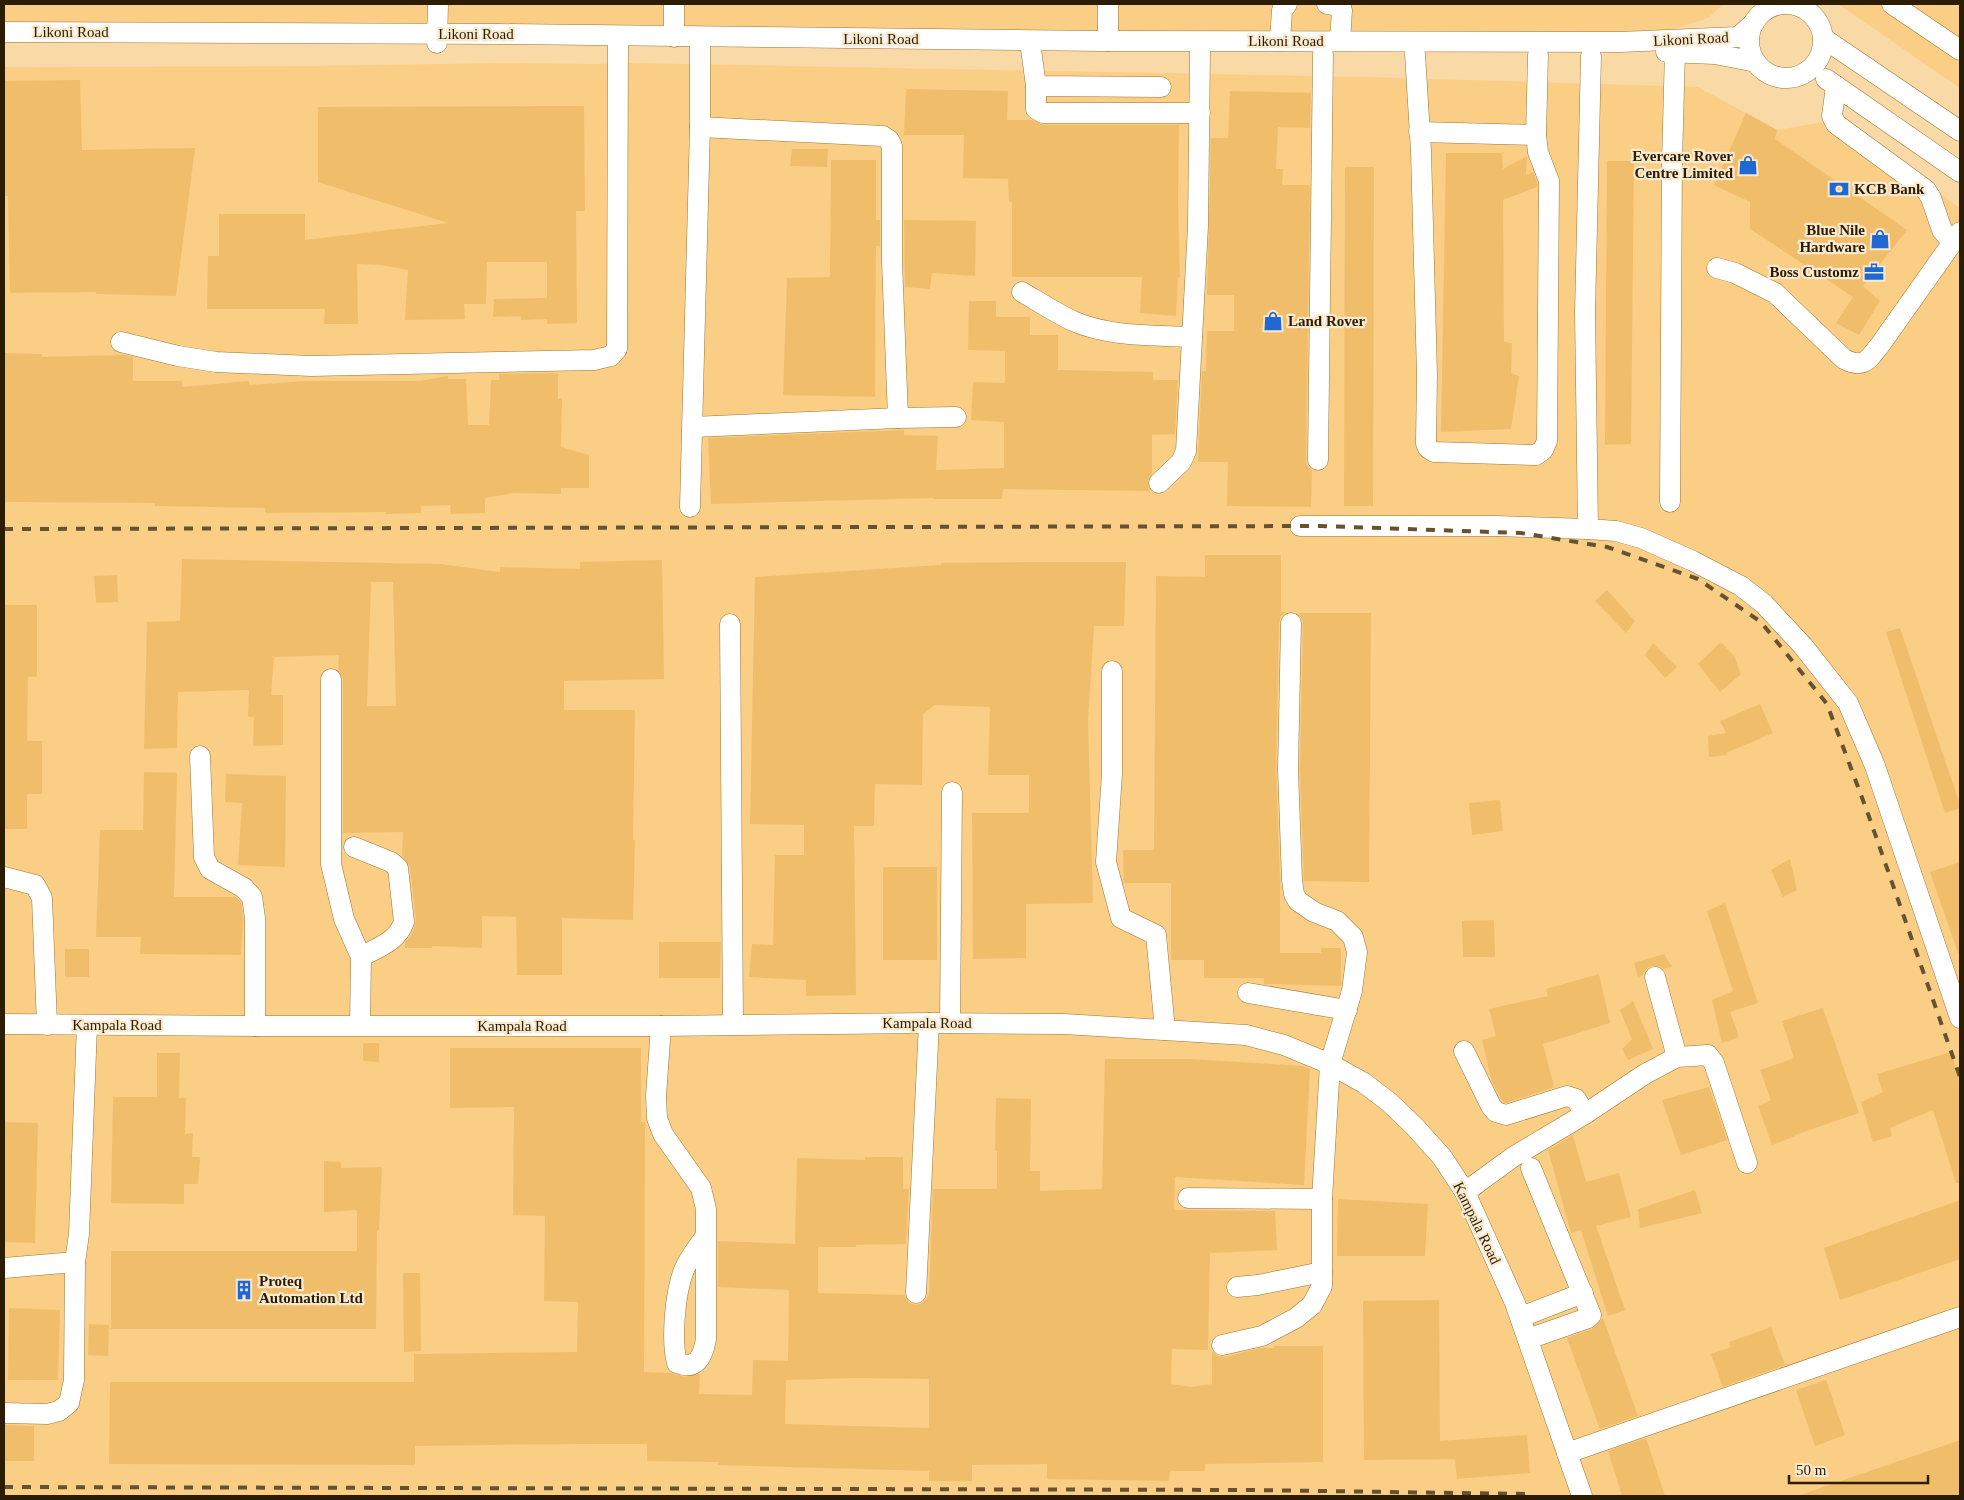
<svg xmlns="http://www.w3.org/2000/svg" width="1964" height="1500" font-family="'Times New Roman',serif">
  <rect width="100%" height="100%" fill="#f9d9a6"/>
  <g fill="#fbce85">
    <path d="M4,4H1723L1708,18L1646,39L4,26Z"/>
    <path d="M1838,4H1960V88Z"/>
    <path d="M503,63L597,64L629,63L1365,77L1698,87L1777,130L1837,120L1960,208V1496H4V67L311,66Z"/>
  </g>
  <g fill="#f0be6a" fill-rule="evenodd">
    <path d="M80,80L82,150L195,148L176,296L96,294V292L10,293L8,196H4V81Z"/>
    <path d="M906,89L1008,91L1007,120H1032L1043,125H1179L1178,203L1180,277H1178L1176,316L1140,313L1142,277H1012V202H1009L1008,179L963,178L964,135H904Z"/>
    <path d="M1230,91L1311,93L1310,128L1278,127L1276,169H1283L1282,185H1310L1306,460L1307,465L1312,470L1311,507L1227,506L1228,462H1198L1202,371H1206L1207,331H1234V295H1207L1211,138H1228Z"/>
    <path d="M584,106L585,211H576L577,323L547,324V319L521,320V316L493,317L494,299L547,298V262H487L486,304H464L465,319L405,320L408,270L381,265L357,264L358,324H324L325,309H207L208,256H219V214H305V240L448,223L318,182V107Z"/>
    <path d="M1746,113L1777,130L1775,139L1907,230L1863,286L1880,301L1859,335L1836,323L1853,297L1750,229V202L1714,185Z"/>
    <path d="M792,149H828L827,167L790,166Z"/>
    <path d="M1446,153H1502L1503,169L1527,156L1526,176L1533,172L1537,183V187L1503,200L1504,342L1512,343L1511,373L1519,376L1511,429L1441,432Z"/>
    <path d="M831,160H876V220H880V246H876L875,397L783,395L787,278L830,277Z"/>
    <path d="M1607,161H1634L1631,444L1605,445Z"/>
    <path d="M1345,167H1374L1373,506H1344Z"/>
    <path d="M904,220L976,221L975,276L932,273L930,289L905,287Z"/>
    <path d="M969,301H996V317H1030V335H1058V370L1153,372V380H1178L1175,434L1152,435V474L1148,480L1150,491L1003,489L1002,499H933V498L711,504L708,438L904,430V435L938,436L936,470L1004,468V422L971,420L973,382L1005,383V351L968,350Z"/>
    <path d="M4,353L42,354V357L125,355L133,357V381H182V387L249,381V385L306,381H420L448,376V379H466L468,425H489L491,380H499V374L558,373V399L562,398L561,447L589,455V488H561V494L514,493L485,498V513L451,514L450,505L421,506V513L386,514V512L265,513V508L155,506V503L4,502Z"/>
    <path d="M1205,555H1281V612H1286L1281,616L1279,623L1276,770L1280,881V953H1321V948H1341V986L1267,984H1264V978H1204V960H1171V883H1124L1123,850H1154L1156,576L1205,577Z"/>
    <path d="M182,559L440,564L500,572V567L580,569V562L662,560L664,679L564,681V710H635L633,840H635L633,920L562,918V975H517L516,917L482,916V948L432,946V948H405V943L412,934L416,921L410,867L402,856L403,832L343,833V679L338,670L339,655L274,657L271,695H283V745L253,746L254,717H248L249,690L178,692L177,748L144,749L147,622L180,621ZM371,582H393L396,706H367Z"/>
    <path d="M1036,562H1126L1124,626H1094L1088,720L1093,903L1026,904V958L973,959L972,813H1029V775H988L990,707L935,705L923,714L922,785L875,784L874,826H854L856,995L806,996V980L749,977L752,944L773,945L775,855H804V825L750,824L755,577L941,565V563Z"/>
    <path d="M117,575L118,602L96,603L94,576Z"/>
    <path d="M1607,590L1635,621L1626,633L1595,601Z"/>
    <path d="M4,605H37V677H28L27,741H42V794H27V829H4Z"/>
    <path d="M1296,613H1371L1369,882L1304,881L1300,770L1303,623L1301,617Z"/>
    <path d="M1900,628L1960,805V808L1945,813L1886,632Z"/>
    <path d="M1721,642L1734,656L1741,674L1720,692L1698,664Z"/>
    <path d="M1653,643L1677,667L1665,678L1645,655Z"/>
    <path d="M1760,704L1773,733L1726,753L1727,755L1709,757L1708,736L1726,733L1720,721Z"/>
    <path d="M144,772L177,773L174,897H236L241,902L243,919L241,955L140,954L141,937H96L100,830H143Z"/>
    <path d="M226,774L286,776L285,867L238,865L242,803L225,802Z"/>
    <path d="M1500,800L1503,831L1472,835L1469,803Z"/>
    <path d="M1790,859L1797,890L1783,897L1771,870Z"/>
    <path d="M1960,862V953H1958L1930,872Z"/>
    <rect x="883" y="867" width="54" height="93"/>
    <path d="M1725,903L1758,1003L1730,1012L1739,1037L1722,1043L1712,1000L1733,991L1707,911Z"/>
    <path d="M1494,920L1495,957H1463L1462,921Z"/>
    <path d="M659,942H721L720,978H659Z"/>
    <rect x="65" y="949" width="24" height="28"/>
    <path d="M1664,954L1672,967L1664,969L1658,966H1651L1646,969L1643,975L1638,977L1634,963Z"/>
    <path d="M1599,974L1610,1023L1543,1044L1554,1087L1506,1103L1503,1102L1492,1082L1482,1040L1496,1036L1489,1009L1548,996L1546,989Z"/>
    <path d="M1633,1001L1653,1049L1628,1060L1622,1049L1632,1039L1620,1010Z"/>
    <path d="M1823,1008L1859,1113L1795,1135V1136L1772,1145L1758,1106L1771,1100L1760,1070L1794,1058L1782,1021Z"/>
    <path d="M363,1043H379V1062L363,1061Z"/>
    <path d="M450,1048H641V1122H645L644,1372L671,1373L684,1377L700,1374L699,1394L752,1395L753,1360L788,1361L789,1290L718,1287V1241L795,1244L797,1158L865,1160V1157H903V1189H909L906,1244L856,1245V1247H818V1293L905,1295L909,1303L916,1305L922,1303L929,1295L933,1189H997V1151H995L996,1098L1031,1099L1030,1171H1040V1191L1102,1189L1105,1059H1189L1303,1066L1310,1069L1304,1185L1175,1177L1174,1210L1275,1211L1277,1250L1210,1253L1208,1350L1172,1349L1171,1384L1191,1387L1212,1384V1351L1218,1356L1224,1357L1261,1348H1274V1346H1323V1462L1205,1464V1471H1170L1169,1481L1047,1479V1464L972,1465V1481H929V1471L718,1465V1462L647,1461V1444H574L415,1446V1465L109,1464L110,1382H414V1354L577,1352L578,1302L544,1301L545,1216L513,1215L514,1107L450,1108ZM856,1378L929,1379V1428L785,1424L786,1380Z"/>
    <path d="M1951,1052L1960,1080V1183H1956L1933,1110L1890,1128L1892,1136L1873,1142L1861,1102L1883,1092L1877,1074Z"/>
    <path d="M157,1053H180L179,1098H186L185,1134L193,1133L192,1157H200L198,1184H184V1204L111,1203L113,1097H157Z"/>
    <path d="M1709,1087L1727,1140L1681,1155L1662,1100Z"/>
    <path d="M4,1122L38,1123L35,1243L4,1242Z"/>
    <path d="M1573,1135L1586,1182L1619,1173L1631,1217L1596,1226L1625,1310L1608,1316L1581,1230L1571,1233L1548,1150Z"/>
    <path d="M324,1161L341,1162V1168L382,1167L379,1230H377L376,1329H111V1251H357V1210L324,1212Z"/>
    <path d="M1695,1190L1702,1213L1640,1228L1638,1209Z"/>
    <path d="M1338,1199L1428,1204L1425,1256H1337Z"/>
    <path d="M1960,1200V1259L1840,1300L1824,1248Z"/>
    <path d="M403,1273H420L421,1351L404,1352Z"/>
    <path d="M1439,1300L1440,1441L1527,1435L1530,1473L1457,1479L1455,1459L1364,1460L1363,1301Z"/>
    <path d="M9,1308L60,1310L58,1380H8Z"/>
    <path d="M1603,1318L1638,1416L1600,1429L1567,1338L1592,1329Z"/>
    <path d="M89,1324L109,1325L108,1356L88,1355Z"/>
    <path d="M1771,1327L1785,1365L1723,1387L1711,1354L1731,1347L1729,1342Z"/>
    <path d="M1826,1380L1845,1435L1815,1446L1796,1390Z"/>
    <path d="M4,1425L34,1426V1461H4Z"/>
    <path d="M1646,1438L1665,1496H1622L1608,1451Z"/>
    <path d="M1960,1440V1496H1803V1494Z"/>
  </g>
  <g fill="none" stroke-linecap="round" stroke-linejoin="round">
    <defs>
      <g id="minor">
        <path d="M674,4V37"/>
        <path d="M1327,4L1338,6L1342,10L1340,41"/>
        <path d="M1892,4L1960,50"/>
        <circle cx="1786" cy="41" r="37"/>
        <path d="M4,32L499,34L1101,41L1620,42L1738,37L1754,23"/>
        <path d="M1823,38L1960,131"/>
        <path d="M1108,41V4"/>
        <path d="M1280,41L1282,10L1287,4"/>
        <path d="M437,43L438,4"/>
        <path d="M1031,49L1036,86L1161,87"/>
        <path d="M1666,52L1715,54L1756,62"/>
        <path d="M1415,54L1421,151L1427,375L1426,443L1428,448L1434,452L1536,455L1543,450L1547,441L1549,181L1538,152L1536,135L1538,55"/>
        <path d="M1591,56L1585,312L1588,529L1616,531L1641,538L1693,561L1741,586L1764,604L1803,646L1848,703L1875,766L1960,1018"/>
        <path d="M1826,79L1960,172"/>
        <path d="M1036,86V109L1043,113H1200"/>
        <path d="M1836,86L1832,116L1836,124L1926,190L1931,198L1942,230L1953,243"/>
        <path d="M700,127L883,136L889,140L892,146V261L898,418"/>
        <path d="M1419,132L1536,135"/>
        <path d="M1717,268L1735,273L1775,293L1844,359C1864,369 1868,360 1880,345L1960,232"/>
        <path d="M1022,292C1039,302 1056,313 1073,321C1109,337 1153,335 1192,337"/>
        <path d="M121,342L178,356L216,362L311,366L594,360L611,356L617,349L618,44"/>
        <path d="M693,427L898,418L956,417"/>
        <path d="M1318,460L1323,54"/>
        <path d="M1159,483L1181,462L1186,451L1198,226L1200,52"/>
        <path d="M1670,502L1672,162L1675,51"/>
        <path d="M690,507L700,127V44"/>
        <path d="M1300,526H1496L1588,529"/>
        <path d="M730,624L733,1024"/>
        <path d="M1112,671V774L1106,862L1121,918L1156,935L1165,1030"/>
        <path d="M331,679V864L344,919L361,957L360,1025"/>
        <path d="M200,756L204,857L210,869L244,888L252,897L255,918V1026"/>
        <path d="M354,847L391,862L398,868L404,922C397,942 378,947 361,957"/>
        <path d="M4,877L35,885L42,898L47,1025"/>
        <path d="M1655,977L1677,1057"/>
        <path d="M1248,993L1347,1010"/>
        <path d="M950,1023L952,792"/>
        <path d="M4,1024L255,1026H661L929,1023L1064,1024L1246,1035L1284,1045L1330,1064L1364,1083L1389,1102L1415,1127L1442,1157L1465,1192L1515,1303L1582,1496"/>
        <path d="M661,1026L656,1096L657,1118L663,1134L701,1188L706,1209V1339C703,1356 697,1371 677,1363C671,1340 675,1292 684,1270C689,1258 698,1247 705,1237"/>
        <path d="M1464,1051L1491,1106L1496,1112L1506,1115L1567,1096L1576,1099L1585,1114"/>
        <path d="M1465,1192L1513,1157L1585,1114L1645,1074L1677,1057L1708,1055L1714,1063L1747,1163"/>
        <path d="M1188,1198L1322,1199"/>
        <path d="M4,1268L75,1262L79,1234L87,1025"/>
        <path d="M1237,1287L1258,1285L1322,1272"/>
        <path d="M916,1293L929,1023"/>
        <path d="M1521,1317L1583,1293"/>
        <path d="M1528,1339L1588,1318L1591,1315L1531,1168"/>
        <path d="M1222,1345L1262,1336L1296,1318L1312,1305L1322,1286V1199L1330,1064L1352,991L1357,952L1353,937L1337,921L1314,912L1298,901L1294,894L1292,880L1288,770L1291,623"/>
        <path d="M4,1413L47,1414L59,1411L69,1403L74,1380L75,1262"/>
        <path d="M1567,1453L1960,1317"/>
      </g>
    </defs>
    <use href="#minor" stroke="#9b7636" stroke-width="21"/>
    <use href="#minor" stroke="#fff" stroke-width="20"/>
    <g stroke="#665230" stroke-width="4" stroke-dasharray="9 9" stroke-linecap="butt">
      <path d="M4,529L1320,526L1521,533L1607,547L1698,579L1761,622L1827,704L1867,811L1960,1077"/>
      <path d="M4,1487L1251,1490L1529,1494"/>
    </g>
  </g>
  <defs>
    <symbol id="shop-bare" viewBox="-9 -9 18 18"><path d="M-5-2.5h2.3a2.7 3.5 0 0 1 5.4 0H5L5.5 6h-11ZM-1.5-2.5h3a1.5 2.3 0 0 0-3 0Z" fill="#2069d4" stroke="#f9e9cf" stroke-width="2.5" paint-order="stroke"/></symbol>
    <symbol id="bank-bare" viewBox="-9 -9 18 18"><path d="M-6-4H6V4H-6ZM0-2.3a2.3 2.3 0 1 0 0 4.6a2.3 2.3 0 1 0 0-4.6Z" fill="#2069d4" stroke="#f9e9cf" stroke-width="2.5" paint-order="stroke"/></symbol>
    <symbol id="office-bare" viewBox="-9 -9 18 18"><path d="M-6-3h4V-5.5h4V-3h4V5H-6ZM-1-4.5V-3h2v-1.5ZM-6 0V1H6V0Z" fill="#2069d4" stroke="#f9e9cf" stroke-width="2.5" paint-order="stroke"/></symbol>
    <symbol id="building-bare" viewBox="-9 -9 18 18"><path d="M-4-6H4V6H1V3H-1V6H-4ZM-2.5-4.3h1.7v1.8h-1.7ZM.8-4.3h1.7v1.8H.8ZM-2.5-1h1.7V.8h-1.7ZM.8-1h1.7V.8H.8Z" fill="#2069d4" stroke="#f9e9cf" stroke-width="2.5" paint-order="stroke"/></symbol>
  </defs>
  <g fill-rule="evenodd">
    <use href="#shop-bare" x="1734" y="151" width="28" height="28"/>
    <use href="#bank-bare" x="1825" y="175" width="28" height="28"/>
    <use href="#shop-bare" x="1866" y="225" width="28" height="28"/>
    <use href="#office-bare" x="1860" y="258" width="28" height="28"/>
    <use href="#shop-bare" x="1259" y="307" width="28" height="28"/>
    <use href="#building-bare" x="230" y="1276" width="28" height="28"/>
  </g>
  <g text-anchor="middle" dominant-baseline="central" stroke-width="4.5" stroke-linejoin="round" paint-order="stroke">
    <g font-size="15" fill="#2c1d02" stroke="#f9e9cf">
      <text x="71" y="32">Likoni Road</text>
      <text x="476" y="34">Likoni Road</text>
      <text x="881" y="39">Likoni Road</text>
      <text transform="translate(1691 39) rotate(-3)">Likoni Road</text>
      <text x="1286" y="41">Likoni Road</text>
      <text x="927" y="1023">Kampala Road</text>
      <text x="117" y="1025">Kampala Road</text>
      <text x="522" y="1026">Kampala Road</text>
      <text transform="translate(1477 1223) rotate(64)">Kampala Road</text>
    </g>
    <g font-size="15" font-weight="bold" fill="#2c1d02" stroke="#f9e9cf" text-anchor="end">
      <text x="1733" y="156">Evercare Rover<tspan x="1733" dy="17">Centre Limited</tspan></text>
      <text x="1854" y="189" text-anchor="start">KCB Bank</text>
      <text x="1865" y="230">Blue Nile<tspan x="1865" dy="17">Hardware</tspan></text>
      <text x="1859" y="272">Boss Customz</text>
      <text x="1288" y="321" text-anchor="start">Land Rover</text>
      <text x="259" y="1281" text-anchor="start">Proteq<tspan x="259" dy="17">Automation Ltd</tspan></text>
    </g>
  </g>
  <rect width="1964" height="1500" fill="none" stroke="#2c1d02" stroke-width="10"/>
  <path d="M1789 1475v8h139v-8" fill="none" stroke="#2c1d02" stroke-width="2.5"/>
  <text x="1796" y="1475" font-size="15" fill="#2c1d02" stroke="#f9e9cf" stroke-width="4" paint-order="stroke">50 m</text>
</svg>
